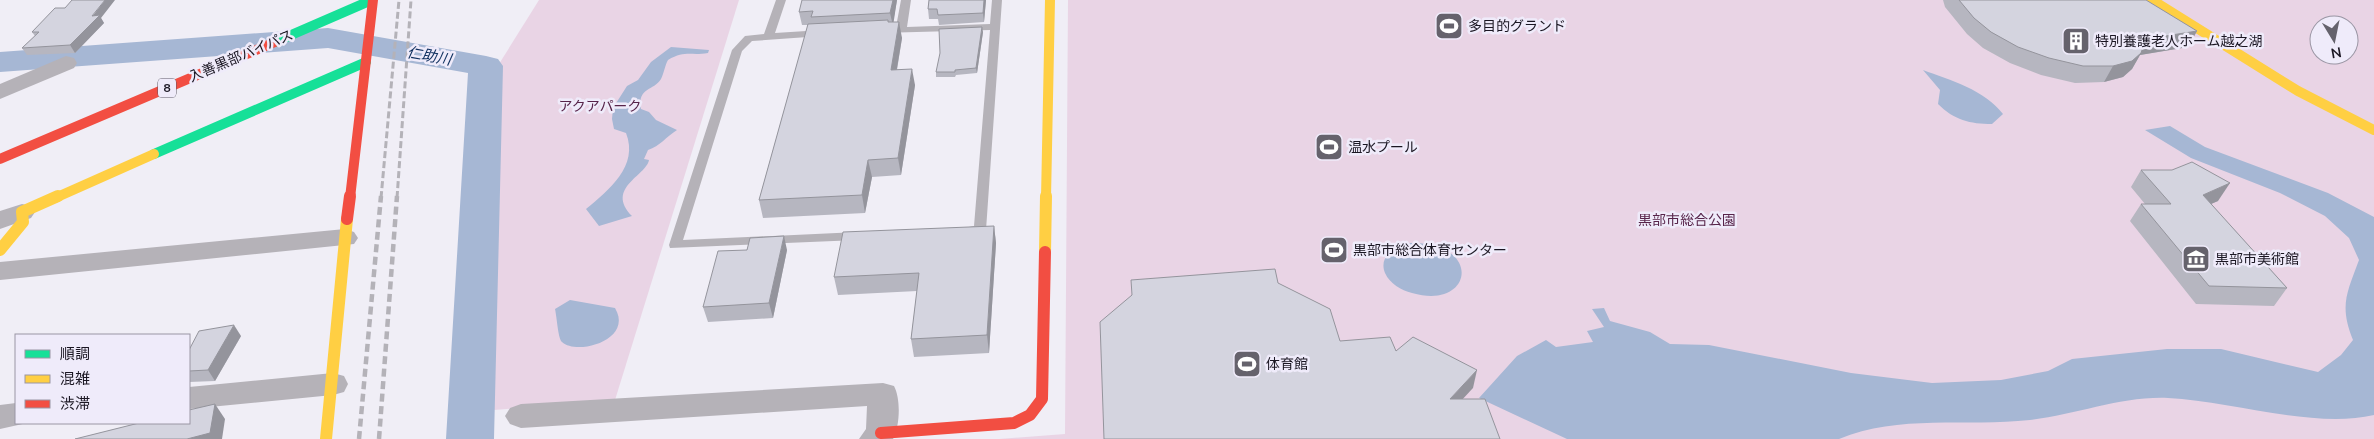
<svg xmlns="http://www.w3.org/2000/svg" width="2374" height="439" font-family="'Nunito Sans','Noto Sans JP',sans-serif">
  <rect width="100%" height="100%" fill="#f0eef6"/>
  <g fill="#e9d4e5" fill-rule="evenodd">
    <path d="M539,0H739L615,400L494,410L499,64Z"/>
    <path d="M1068,0H2374V439H999L1065,434ZM2319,25H2349V55H2319Z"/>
  </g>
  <g fill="#a6b7d4">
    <path d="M671,47L709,50L708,53C691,56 685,50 668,60C665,65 664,73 661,79C654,91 637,87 641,109L649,112L656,120L677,130C666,137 660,146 648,150L644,159L649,160C646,176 605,188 632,216L599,226L586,209C609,190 639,166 626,133L614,129L612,119L613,108L627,86L638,80L651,62Z"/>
    <path d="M1923,70C1950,80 1985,90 2003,114L1992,124C1970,124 1954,120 1938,104L1940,90Z"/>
    <path d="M2170,126L2205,147L2328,193L2374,217V415C2313,429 2232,401 2168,398C2121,396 2076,415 2030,420C1966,427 1899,414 1839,439H1567L1479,398L1517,356L1546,340L1556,347L1593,342L1587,331L1604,327L1592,309L1604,308L1610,321L1650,332L1670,344L1709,345L1851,373L1932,383L2001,380L2048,371L2072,359L2167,349H2221L2318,372L2341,355L2353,340C2339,305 2347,293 2359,260L2349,238L2325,216L2280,193L2191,158L2145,130Z"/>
    <path d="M1410,243C1483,241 1474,311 1412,293C1401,290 1390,284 1385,273C1378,255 1396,247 1410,243Z"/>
    <path d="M570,300L615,308C634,340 577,356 562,342C558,339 557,318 555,309Z"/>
  </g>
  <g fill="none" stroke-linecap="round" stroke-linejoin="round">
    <path fill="#a6b7d4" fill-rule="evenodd" d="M328,28L486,56L498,59L503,66L494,439H446L468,73L328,48L0,72V52Z"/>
    <g fill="#b5b2b8" fill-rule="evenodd">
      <path d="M776,0H786L775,33L822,30L827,33L822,36L752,41L742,51L683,240L858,232L864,236L858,240L670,248L669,245L732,50L745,36L764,34Z"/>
      <path d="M901,0H911L907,27L990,24L992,0H1002L986,230L984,233L968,235L962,231L964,228L974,226L990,30L880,33V29L896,27Z"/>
    </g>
    <g fill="#b5b2b8" fill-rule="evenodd">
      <path d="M66,56L74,58L77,63L74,68L0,99V84Z"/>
      <path d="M22,204L31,206L35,212L31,218L0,229V211Z"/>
      <path d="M345,229L354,232L358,238L354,244L0,280V262Z"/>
      <path d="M333,373L344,376L348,384L344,392L333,395L189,409V387Z"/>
      <path d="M883,383L894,386C901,399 900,426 893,439H859L866,429L867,406L521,428L510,424L505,416L510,408L521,404Z"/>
      <path d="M16,403V423H27L0,429V405Z"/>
    </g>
    <g stroke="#16e098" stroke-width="10">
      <path d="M275,42L372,0"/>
      <path d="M154,154L366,62"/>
    </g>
    <g stroke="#ffcf43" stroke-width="10">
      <path d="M2152,0L2298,91L2374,130"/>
      <path d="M55,198L154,154"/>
      <path d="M1046,198L1050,0"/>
    </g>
    <g stroke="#ffcf43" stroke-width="12">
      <path d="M0,250L23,222L22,212L58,196"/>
      <path d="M1045,252L1046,196"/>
      <path d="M326,439L347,219"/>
    </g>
    <g stroke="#f24e42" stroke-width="10">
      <path d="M0,159L275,42"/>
      <path d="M350,198L373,0"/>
    </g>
    <g stroke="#f24e42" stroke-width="12">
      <path d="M347,219L350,196"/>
      <path d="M881,433L1014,423L1030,415L1042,399L1045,252"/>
    </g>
    <g stroke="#b4b2b8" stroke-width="3" stroke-dasharray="7 3" stroke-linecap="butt">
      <path d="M381,198L399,0"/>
      <path d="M397,198L411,0"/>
    </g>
    <g stroke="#b4b2b8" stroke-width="4.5" stroke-dasharray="8 4.5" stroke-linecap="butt">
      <path d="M359,439L381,196"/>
      <path d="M379,439L397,196"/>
    </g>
  </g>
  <g fill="#b6b6c0">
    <path d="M897,0L893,22L902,38L897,70L915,85L901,175L872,177L865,213L763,218L759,200L808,25H802L799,12Z"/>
    <path d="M929,0H986L984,22L939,25L938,19H929L928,9Z"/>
    <path d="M1943,0H2146L2197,31L2188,47L2140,55L2132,69L2123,77L2104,82L2075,83L2041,75L2010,63L1983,48L1967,34L1945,7Z"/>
    <path d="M101,18L104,23L75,53L27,55L22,48L35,36L32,32Z"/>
    <path d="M983,32L977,73L956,75L955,77H936V72Z"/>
    <path d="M2141,170L2218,201L2211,204L2287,288L2274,306L2196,304L2130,221L2141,204H2145L2131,187Z"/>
    <path d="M994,226L996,243L989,353L914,357L911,339L917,291L838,295L834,277Z"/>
    <path d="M787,250L773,318L708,322L703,307Z"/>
    <path d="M241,336L215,381L189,382V350Z"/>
  </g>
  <g fill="#94949c">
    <path d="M105,0H115L101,18L104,23L75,53L70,45Z"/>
    <path d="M893,0H897L893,26L890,13Z"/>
    <path d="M984,0H986L984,22L983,13Z"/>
    <path d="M899,22L902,38L894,86L891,70Z"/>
    <path d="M982,27L983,32L977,73L976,68Z"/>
    <path d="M2197,31L2188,47L2140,55L2132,69L2123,77L2104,82L2113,66L2146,39Z"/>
    <path d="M912,69L915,85L901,175L898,158Z"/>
    <path d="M868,160L872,177L865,213L862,195Z"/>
    <path d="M2230,183L2218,201L2192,212L2203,195Z"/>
    <path d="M994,226L996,243L989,353L987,335Z"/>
    <path d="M784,236L787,250L773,318L769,303Z"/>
    <path d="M234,325L241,336L215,381L208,370Z"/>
    <path d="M1477,370L1473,388L1446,417L1450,399Z"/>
    <path d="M215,404L225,419L222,439H187Z"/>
  </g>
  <g fill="#d4d4df" stroke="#94949c">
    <path d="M72,0H105L92,16L100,15L70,45L22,48L39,32H32L55,8H65Z"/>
    <path d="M802,0H893L890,13L811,17L813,11L799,12Z"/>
    <path d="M929,0H984L983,13L938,15L937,9H928Z"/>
    <path d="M1959,0H2146L2197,31L2146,39L2141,53L2132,61L2113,66H2083L2049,58L2018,47L1991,32L1974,18Z"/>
    <path d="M888,20V22H899L891,70L912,69L898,158L868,160L862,195L759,200L808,24Z"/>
    <path d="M982,27L976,68L955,70V72H936L940,53L939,29Z"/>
    <path d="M2192,162L2230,183L2203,195L2287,288L2209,286L2141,204H2171L2141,170H2172Z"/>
    <path d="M994,226L987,335L911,339L919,273L834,277L843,232Z"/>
    <path d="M784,236L769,303L703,307L718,251L747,250L750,238Z"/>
    <path d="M1275,269L1278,283L1330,309L1340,341L1390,337L1396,351L1413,337L1477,370L1450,399H1485L1500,439H1104L1100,322L1132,295L1131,280Z"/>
    <path d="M234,325L208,370L189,371V350L199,331Z"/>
    <path d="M215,404L210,433L187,439H75L139,423H189V410Z"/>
  </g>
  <defs>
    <symbol id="stadium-square" viewBox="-11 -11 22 22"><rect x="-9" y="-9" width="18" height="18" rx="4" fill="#65626c" stroke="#efebfa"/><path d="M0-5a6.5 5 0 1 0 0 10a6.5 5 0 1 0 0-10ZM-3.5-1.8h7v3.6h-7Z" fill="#fff"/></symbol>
    <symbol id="building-square" viewBox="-11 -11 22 22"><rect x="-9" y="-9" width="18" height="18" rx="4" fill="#65626c" stroke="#efebfa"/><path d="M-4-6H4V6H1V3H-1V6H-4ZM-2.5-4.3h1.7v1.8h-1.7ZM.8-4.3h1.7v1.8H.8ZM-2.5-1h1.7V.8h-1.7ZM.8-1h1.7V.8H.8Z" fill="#fff"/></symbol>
    <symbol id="museum-square" viewBox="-11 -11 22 22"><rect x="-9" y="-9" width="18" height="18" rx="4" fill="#65626c" stroke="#efebfa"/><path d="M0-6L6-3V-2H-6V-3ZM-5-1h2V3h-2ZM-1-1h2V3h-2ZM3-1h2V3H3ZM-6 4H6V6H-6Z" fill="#fff"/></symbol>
  </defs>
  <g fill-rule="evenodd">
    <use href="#stadium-square" x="1433" y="10" width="32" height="32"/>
    <use href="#building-square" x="2060" y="25" width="32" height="32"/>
    <use href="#stadium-square" x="1313" y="131" width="32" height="32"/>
    <use href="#stadium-square" x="1318" y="234" width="32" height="32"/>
    <use href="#museum-square" x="2180" y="243" width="32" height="32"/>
    <use href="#stadium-square" x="1231" y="348" width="32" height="32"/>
  </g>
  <g text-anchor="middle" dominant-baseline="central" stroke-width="5" stroke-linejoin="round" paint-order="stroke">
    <rect fill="#efebfa" stroke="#5a5663" stroke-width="1" x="158" y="78.5" width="18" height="19" rx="4"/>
    <g font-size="12" font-weight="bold" fill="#1a1622">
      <text x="167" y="88">8</text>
    </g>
    <g font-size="14" fill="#1a1622" stroke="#efebfa" text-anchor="start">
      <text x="1468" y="26">多目的グランド</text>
      <text x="2095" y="41">特別養護老人ホーム越之湖</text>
      <text x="1348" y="147">温水プール</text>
      <text x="1353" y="250">黒部市総合体育センター</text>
      <text x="2215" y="259">黒部市美術館</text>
      <text x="1266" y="364">体育館</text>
    </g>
    <g font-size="14" fill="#1a1622" stroke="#efebfa">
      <text transform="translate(241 56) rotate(-23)">入善黒部バイパス</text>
    </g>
    <g font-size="14" fill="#57244a" stroke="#efebfa">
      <text x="600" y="106">アクアパーク</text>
      <text x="1687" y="220">黒部市総合公園</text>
    </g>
    <g font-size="15" font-style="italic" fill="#0d2e5d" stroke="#efebfa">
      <text transform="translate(429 56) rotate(10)">仁助川</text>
    </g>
  </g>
  <rect x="15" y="334" width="175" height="90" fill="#efebfa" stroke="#9a96a4"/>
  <rect x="25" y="350" width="25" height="8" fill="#16e098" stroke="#9a96a4"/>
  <text x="60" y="359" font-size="15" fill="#1a1622">順調</text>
  <rect x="25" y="375" width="25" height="8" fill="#ffcf43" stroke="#9a96a4"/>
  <text x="60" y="384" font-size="15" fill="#1a1622">混雑</text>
  <rect x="25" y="400" width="25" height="8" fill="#f24e42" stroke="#9a96a4"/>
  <text x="60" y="409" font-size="15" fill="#1a1622">渋滞</text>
  <g transform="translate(2334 40) rotate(170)"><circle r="24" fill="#efebfa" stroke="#9a96a4"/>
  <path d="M0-4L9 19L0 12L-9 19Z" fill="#65626c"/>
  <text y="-8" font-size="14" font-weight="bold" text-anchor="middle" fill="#1a1622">N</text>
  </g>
</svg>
